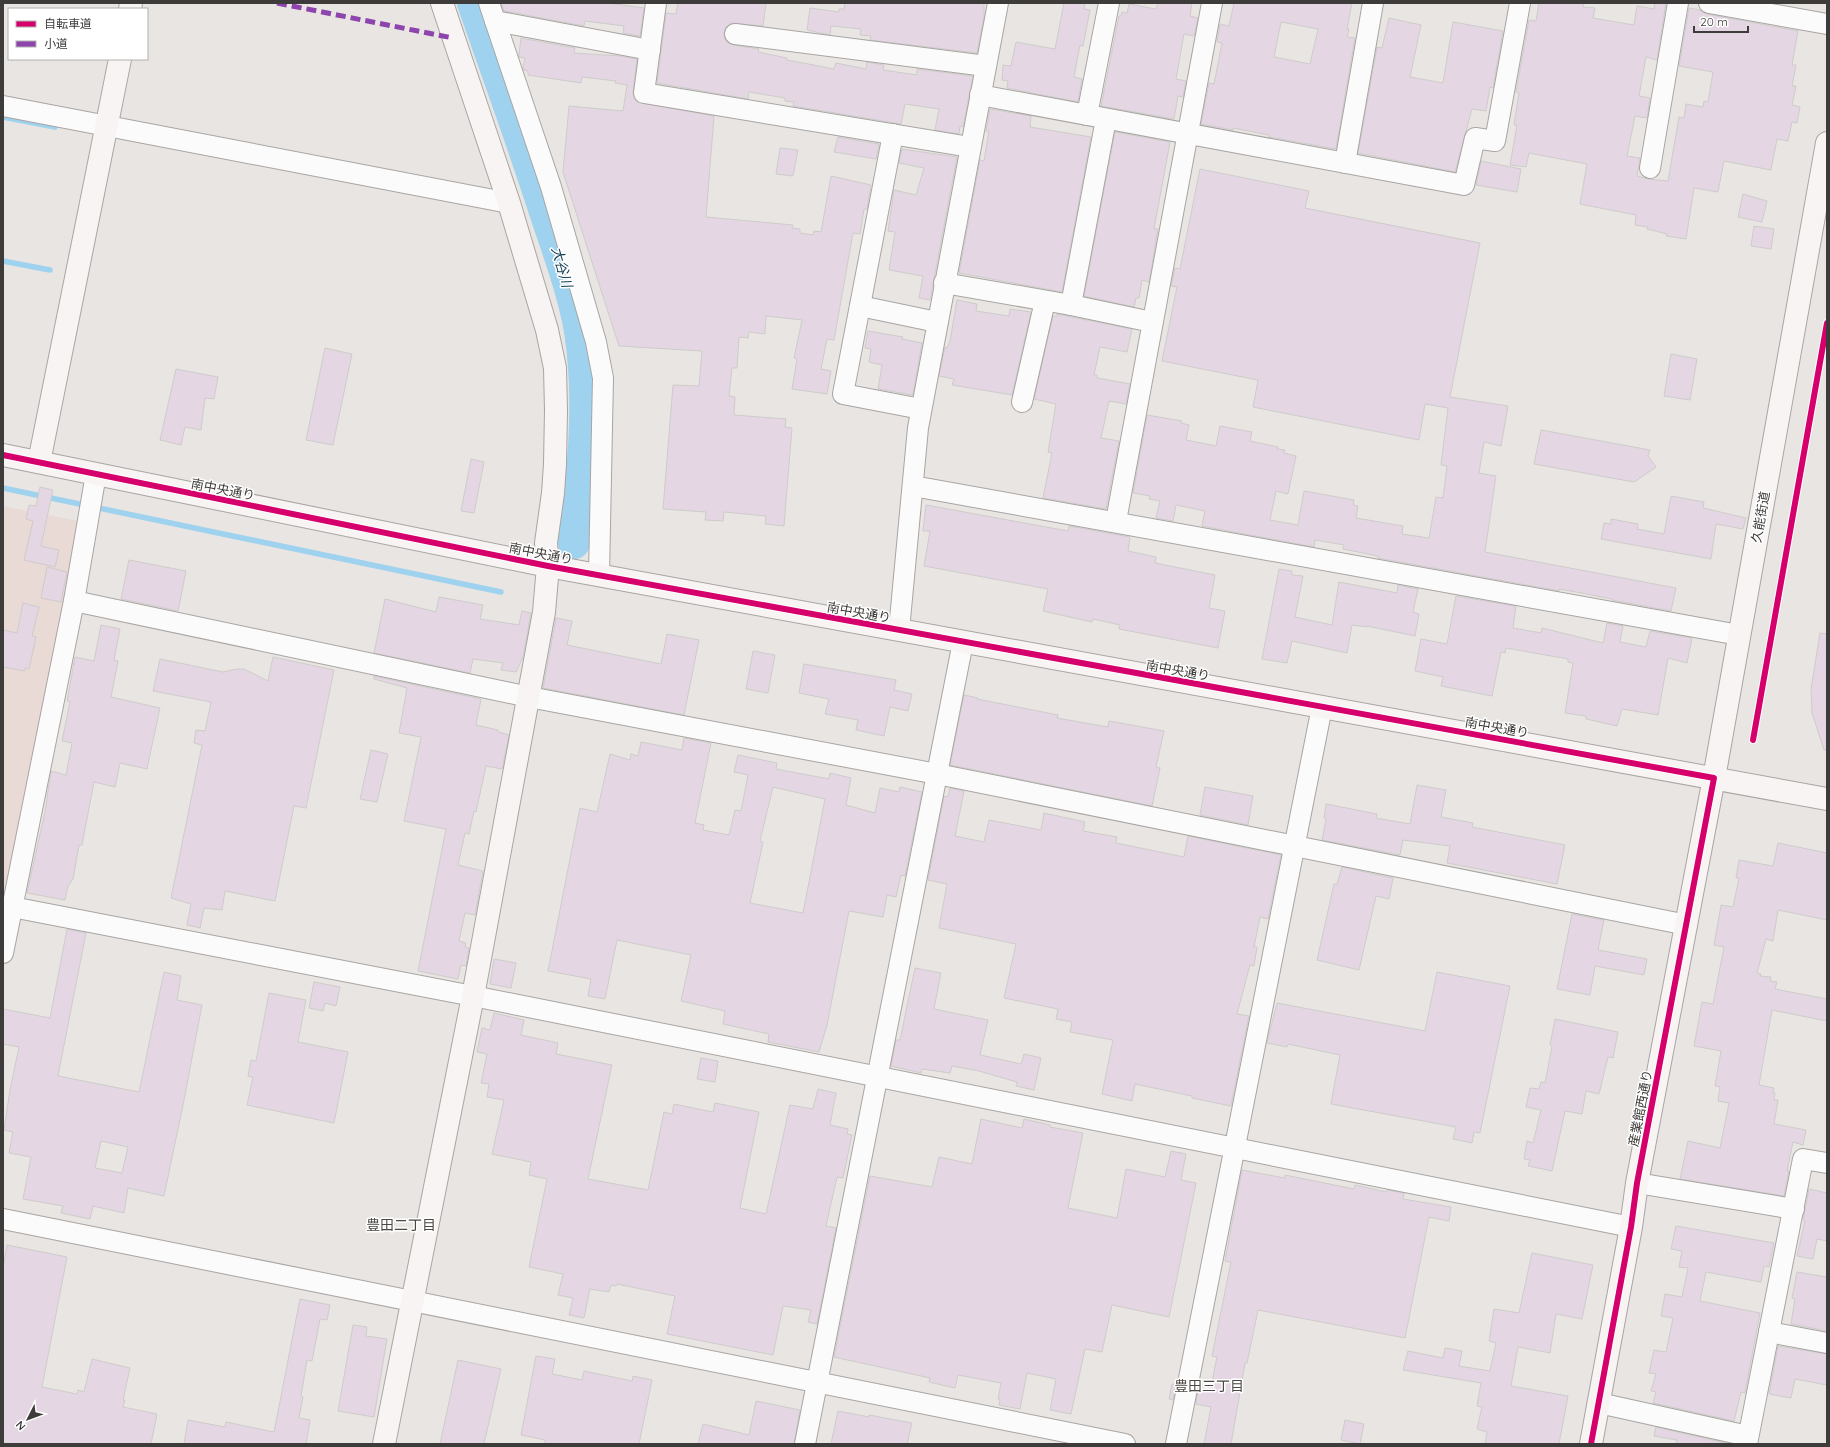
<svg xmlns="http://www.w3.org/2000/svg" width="1830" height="1447" font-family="Quicksand,'Noto Sans JP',sans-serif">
  <rect width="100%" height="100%" fill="#e8e5e2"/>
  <path fill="#e9dad6" d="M3,506L88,523L3,950Z"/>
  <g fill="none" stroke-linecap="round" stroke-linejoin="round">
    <g stroke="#9ed2ef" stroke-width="5.5">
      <path d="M3,117L55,127"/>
      <path d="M3,261L50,270"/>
      <path d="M3,488L501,592"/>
    </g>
    <path stroke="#9ed2ef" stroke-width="32" d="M473,3C498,75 524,146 547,218C559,253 574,295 580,331C591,401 583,473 574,543"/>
  </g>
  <g fill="#e4d6e3" stroke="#cecccb" fill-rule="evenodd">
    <path d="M501,3H608L644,8L640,36L623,33L624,26L585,21L584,26L504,11Z"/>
    <path d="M678,3H766L763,26L731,23L726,27L724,33L725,39L728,43L733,45L759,49L758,52L787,58V60L798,62L834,69L836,63L866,69L867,62L884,65L883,70L917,75V69L973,76L963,127L960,126L959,134L935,130L939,109L905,104L901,124L793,106L794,102L785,101V98L749,92L748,99L657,83L666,13L676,14Z"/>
    <path d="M845,3H984V17L977,53L870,40L871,36L860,35L861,29L831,26L830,35L807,30L810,8L839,12V9H844Z"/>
    <path d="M1064,3H1085L1084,9L1090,10L1083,46L1080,45L1074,77L1082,79L1078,102L1007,88L1008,81L1002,80L1003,65L1011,66L1016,42L1055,49Z"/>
    <path d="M1158,3H1192L1190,16L1198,18L1194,36L1184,34L1176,79L1186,81L1183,97L1178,96L1174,119L1101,106L1119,16H1121L1122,12L1127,13L1129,4L1156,9Z"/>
    <path d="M1234,3H1352L1347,29H1349L1347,37L1355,38L1336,149L1269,137V135L1264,134L1233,128V130L1201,124L1209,83L1214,84L1222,43L1217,42L1220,24L1229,26ZM1281,22L1318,29L1310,64L1274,57Z"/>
    <path d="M1539,3H1584L1583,7L1595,8L1593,18L1634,25L1637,6L1654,9L1655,3H1666L1657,60L1646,57L1639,96L1650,98L1647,118L1635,116L1627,156L1640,158L1637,176L1648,179L1668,181L1679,117L1684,118L1686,104L1703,107L1704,101L1708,102L1713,72L1679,66L1689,8L1700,10L1707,14L1798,31L1792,65H1796L1792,86H1796L1792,105L1800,107L1797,123L1792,122L1788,141L1777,139L1771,170L1724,161L1718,192L1694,188L1686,239L1666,236L1667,234L1647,229L1648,227L1635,225L1636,215L1580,204L1587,164L1529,153L1526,167L1510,165L1517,125H1514L1519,93L1516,92L1529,20L1536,21Z"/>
    <path d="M1389,18L1421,25L1410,77L1443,83L1453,22L1503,31L1493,88L1490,87L1486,111L1472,109L1455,172L1358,153L1377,47L1382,48Z"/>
    <path d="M521,38L575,48L574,53L620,56L637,59L633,92L634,98L637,102L714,116L706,217L793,225L792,228L800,229V233L813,235L814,231L821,232L831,176L871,185L867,209H864L860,234L853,233L834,340L827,339L821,369L831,371L827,394L792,389L797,359L794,358L802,320L766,316L765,334L749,332L748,338L739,337L737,368H732L729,396L735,397L734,415L786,419L785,427L792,428L784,526L765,524L766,516L724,512L723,521L705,520L706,512L663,509L673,385L699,386L702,351L619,346L563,172L569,106L623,111L627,85L615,83L616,81L582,77L581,83L528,75V71L524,70L523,68L525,58L519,57V55Z"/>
    <path d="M990,109L1031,116L1030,127L1091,137L1062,292L959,273L980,160L984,161L989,131H986Z"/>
    <path d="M1115,132L1170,142L1154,229H1158L1149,282L1142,280L1139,298H1136L1134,307L1084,296Z"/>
    <path d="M838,137L879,144L876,159L834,152Z"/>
    <path d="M780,148L798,150L793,176L776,174Z"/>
    <path d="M902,149L957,157L930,300L919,298L923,276L889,270L895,232L888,231L894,190L916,195L924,168L899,163Z"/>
    <path d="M1481,161L1521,169L1517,192L1476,185Z"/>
    <path d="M1200,169L1309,191L1305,208L1480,243L1450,397L1508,406L1501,446L1484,442L1479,473L1496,476L1485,552L1676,588L1671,611L1612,600V599L1576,592L1559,589V591L1378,558V556L1343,549L1344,545L1315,540L1314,547L1202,526L1205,511L1176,505L1173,521L1156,518L1160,501L1149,499L1150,496L1133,493L1147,415L1182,421L1181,423L1189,425L1186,440L1216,446L1220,426L1252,432L1250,441L1278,447L1277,449L1285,450L1284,453L1296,456L1288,494L1276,491L1270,520L1298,525L1304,491L1354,500L1353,505L1358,506L1356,518L1403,526L1402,534L1429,538L1436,497L1443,498L1447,466L1441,465L1448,408L1425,404L1419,440L1253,407L1258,380L1162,361L1177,287L1171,286L1175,268L1180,269Z"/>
    <path d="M1743,194L1767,201L1762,222L1738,217Z"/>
    <path d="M1754,226L1774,229L1771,249L1751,246Z"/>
    <path d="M957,300L977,304L976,311L1009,316L1010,309L1031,312L1012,395L952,385L954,379L939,376L945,347L947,348L950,341Z"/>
    <path d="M1057,314L1132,329L1127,352L1100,347L1094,375H1097V378L1130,384L1126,404L1109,401L1101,438L1119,441L1106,509L1043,498L1052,453L1048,452L1056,404L1034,399L1053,316H1057Z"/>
    <path d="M868,331L903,337L902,339L922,343L913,395L878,389L882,365L869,362L871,349L865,348Z"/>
    <path d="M325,348L352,354L333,445L306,440Z"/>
    <path d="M1671,354L1697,359L1690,400L1664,396Z"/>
    <path d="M176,369L218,377L214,399L205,398L201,430L185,427L181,445L160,440Z"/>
    <path d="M1541,430L1650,450L1648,456L1656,467L1634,482L1534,464Z"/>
    <path d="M471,459L484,462L474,513L461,511Z"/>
    <path d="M40,487L53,490L41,546L59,550L55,567L24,560L33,521L26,519L29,505L36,506Z"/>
    <path d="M1671,496L1704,502L1703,508L1746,518L1743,529L1716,524L1711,559L1601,539L1604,523L1611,524V519L1638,524L1637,529L1664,534Z"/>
    <path d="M926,505L1068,531L1069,526L1130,537L1128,551L1156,557L1155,563L1215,575L1209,608L1225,611L1218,648L1119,629L1120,625L1093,619L1092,622L1043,611L1048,589L924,566L930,531H923Z"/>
    <path d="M129,560L186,571L178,611L121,599Z"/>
    <path d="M47,567L67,572L61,602L41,598Z"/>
    <path d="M1279,569L1292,571V575L1303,576L1295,617L1332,625L1339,582L1397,593L1398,585L1418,589L1413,612L1419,614L1415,636L1367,626V627L1352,625L1347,653L1292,641L1287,663L1262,659Z"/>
    <path d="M1456,596L1516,606L1513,628L1541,633L1542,628L1603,643L1607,623L1623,626L1620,642L1646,647L1650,631L1692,638L1687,663L1668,658L1658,715L1622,709L1617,726L1586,719V716L1565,713L1573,663L1568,662V659L1506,648L1505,653L1501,652L1492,696L1441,686L1443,677L1415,671L1421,639L1447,644Z"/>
    <path d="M439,597L483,605L480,619L519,625L522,611L531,613L523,657L516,672L501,670L503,663L473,659L470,673L374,653L385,599L436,612Z"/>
    <path d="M23,603L39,607L32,636L36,637L29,669L25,668V671L3,667V630L17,633Z"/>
    <path d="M556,618L572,621L567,645L661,664L667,634L699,640L684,715L543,688Z"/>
    <path d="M101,625L120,629L114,660L118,661L111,697L160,708L147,769L120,763L115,787L94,782L82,845H79L73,879L68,886L65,900L27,893L45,812L51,771L66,775L72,743L62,741L70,702L67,701L75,657L94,661Z"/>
    <path d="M1820,633L1827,634V750H1824L1812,713L1811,689Z"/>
    <path d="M753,651L775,655L768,693L746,689Z"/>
    <path d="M273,657L334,670L306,808L294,806L275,901L225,891L222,910L204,908L200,928L187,925L191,904L171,898L202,745L194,743L196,730L205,731L211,702L153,691L160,659L223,672L237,669H244L268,681Z"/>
    <path d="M804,664L896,680L894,690L912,694L908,711L890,707L884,736L856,730L858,720L825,714L829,699L799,693Z"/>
    <path d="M374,676L481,699L476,725L498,730V732L509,735L502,769L486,766L476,812L474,811L469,834L465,833L458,865L483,871L475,915L465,913L459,941L466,943L465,947L469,948L466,966L461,965L458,979L418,971L446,829L404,821L421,737L399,733L407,688L374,679Z"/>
    <path d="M964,695L978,698L977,699L1058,715L1057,718L1108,727L1109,721L1164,731L1156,767L1160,768L1152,806L950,765Z"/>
    <path d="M684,738L711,743L695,823L704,825L703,830L729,835L735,810L741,811L748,775L734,772L738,755L777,763L776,769L829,779L830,773L851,778L846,805L875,813L880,788L899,792L900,787L922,792L905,876L901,875L896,897L887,895L883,917L849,911L827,1025L819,1052L768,1042L769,1034L723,1024L725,1011L681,1001L691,955L617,940L605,999L588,996L591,979L548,971L580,808L597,812L610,754L630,760L631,754L638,756L641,742L682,750ZM773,787L825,799L803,913L750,903L763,842L760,841Z"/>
    <path d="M371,750L388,754L377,802L360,799Z"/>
    <path d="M1417,785L1446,790L1441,817L1473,823L1472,827L1565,845L1557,884L1447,863L1450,846L1403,840L1400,855L1322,840L1326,819L1324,818L1326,804L1377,814L1376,818L1410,824Z"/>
    <path d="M1205,787L1253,796L1248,825L1200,815Z"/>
    <path d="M950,788L964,791L955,836L984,842L989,820L1041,830L1044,813L1085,822L1083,831L1117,837L1116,843L1184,857L1188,836L1281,855L1268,919L1260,917L1254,947H1257L1254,966L1250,965L1237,1014L1249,1016L1231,1106L1192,1098V1096L1135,1084L1132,1101L1102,1094L1113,1040L1070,1032L1072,1022L1056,1019L1058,1009L1004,998L1016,944L939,928L947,884L928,880L944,796L948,797Z"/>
    <path d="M1778,843L1827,853V920L1778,910L1773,941L1766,939L1757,973L1761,974L1760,976L1771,977L1770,981L1777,982L1775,989L1827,999V1021L1772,1010L1759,1085L1774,1088L1773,1093H1775L1774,1100H1778L1774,1124L1806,1130L1803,1145L1793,1142L1787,1171H1789L1784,1196L1680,1179L1688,1141L1720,1148L1729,1103L1718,1101L1720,1087L1715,1086L1721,1051L1694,1046L1702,1002L1713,1004L1724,947L1714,945L1721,905L1733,907L1739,878H1736L1739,860L1773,866Z"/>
    <path d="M1342,867L1393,878L1389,899L1376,896L1359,970L1317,960L1334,884H1337Z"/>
    <path d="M1572,914L1604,920L1598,950L1647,959L1644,975L1595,966L1590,995L1557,989Z"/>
    <path d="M67,929L86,933L58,1076L139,1092L164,972L181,976L177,1000L202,1005L184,1100L164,1196L128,1188L124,1213L93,1206L90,1219L61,1213L63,1206L23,1199L31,1157L9,1153L13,1132L4,1130L10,1090L19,1047L3,1044V1009L50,1018ZM101,1141L128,1147L122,1173L95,1168Z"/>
    <path d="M494,959L516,963L511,988L490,984Z"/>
    <path d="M915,968L941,973L934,1009L988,1020L980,1055L1021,1064L1024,1054L1041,1058L1034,1090L1016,1086L1017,1082L979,1071L952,1066L950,1073L922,1069L921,1073L891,1066L896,1040H900Z"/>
    <path d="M1437,972L1510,986L1480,1133L1474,1132L1472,1143L1453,1139L1456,1127L1331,1104L1340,1055L1288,1044L1287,1047L1267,1043L1277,1003L1425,1031Z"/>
    <path d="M314,982L340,987L336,1006L325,1003L323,1011L309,1008Z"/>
    <path d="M269,993L306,1000L298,1042L348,1052L334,1123L247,1105L253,1077L248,1076L251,1060L256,1061Z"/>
    <path d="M494,1013L524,1020L521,1035L558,1043L556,1054L612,1065L588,1179L648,1190L664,1112L672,1114L674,1104L713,1112L715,1103L759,1112L740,1208L766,1214L790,1105L813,1109L818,1089L836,1093L830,1125L848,1129L847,1134L852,1135L843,1178L837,1177L826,1226L836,1228L817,1324L808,1322L811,1310L783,1306L773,1355L667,1334L675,1296L617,1284L616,1286L611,1285L609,1292L590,1289L584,1318L569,1315L573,1298L558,1295L563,1274L529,1267L547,1179L529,1175L531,1162L492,1154L504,1100L487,1097L489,1084L481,1083L487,1054L477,1052L482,1028L490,1030Z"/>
    <path d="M1555,1019L1618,1032L1613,1058L1608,1057L1599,1094L1586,1091L1582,1114L1565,1111L1552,1171L1528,1166L1530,1160L1524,1159L1527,1141L1533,1143L1541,1110L1526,1107L1530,1088L1539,1089L1541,1082L1545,1083L1552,1046L1550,1045Z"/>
    <path d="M701,1058L718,1061L715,1082L697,1079Z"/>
    <path d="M981,1119L1022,1128L1024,1119L1050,1125V1127L1083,1133L1068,1208L1117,1218L1126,1169L1165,1177L1171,1151L1186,1154L1181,1180L1196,1183L1169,1317L1112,1305L1102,1352L1085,1349L1071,1414L1050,1410L1056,1379L1027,1373L1020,1409L999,1405L1000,1399H998L1001,1383L958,1375L955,1388L929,1382L930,1378L834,1357L870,1176L932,1187L939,1157L972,1164Z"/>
    <path d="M1242,1170L1285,1178V1175L1354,1189L1355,1185L1386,1192L1387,1190L1404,1193L1403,1199L1451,1207L1449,1221L1429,1217L1405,1338L1258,1310L1247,1363H1245L1231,1444H1204L1211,1407L1196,1404L1198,1390L1210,1392L1217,1357L1212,1356L1231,1262L1225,1261Z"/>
    <path d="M1809,1189L1827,1193V1241L1817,1239L1813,1259L1797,1256L1805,1221L1803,1220Z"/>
    <path d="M1676,1226L1774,1243L1769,1267L1764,1266L1761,1282L1706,1272L1700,1301L1760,1313L1745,1393L1741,1392L1734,1421L1653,1403L1656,1392L1651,1391L1656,1374L1649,1373L1654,1350L1666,1352L1673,1318L1661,1316L1665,1294L1682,1297L1688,1268L1679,1267L1682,1251L1671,1249Z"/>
    <path d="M7,1245L67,1257L42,1387L77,1394L78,1390L84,1392L92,1359L130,1368L123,1400H125L123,1407L157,1414L151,1444H3V1268Z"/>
    <path d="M1532,1253L1593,1265L1582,1319L1556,1314L1550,1353L1518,1347L1511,1386L1568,1396L1559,1444H1485L1487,1432L1477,1429L1482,1407L1477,1406L1481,1383L1403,1370L1408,1351L1443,1358L1445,1348L1462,1351L1459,1366L1490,1371L1496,1343L1489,1341L1494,1309L1519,1313Z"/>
    <path d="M1797,1272L1827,1277V1331L1791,1324L1795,1299L1792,1298Z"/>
    <path d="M300,1299L330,1305L327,1320L320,1319L312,1361L307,1360L301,1396L303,1397L299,1418L310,1420L306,1444H184L188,1420L225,1427L226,1422L274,1432Z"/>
    <path d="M353,1325L367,1327L366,1336L387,1339L374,1417L338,1411Z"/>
    <path d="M1778,1346L1827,1354V1385L1795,1379L1791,1398L1769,1394Z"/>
    <path d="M536,1356L555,1359L552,1374L582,1380L584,1371L632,1381L633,1376L652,1380L639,1444H545V1440L521,1435Z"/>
    <path d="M458,1360L501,1369L484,1444H440Z"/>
    <path d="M1172,1384L1176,1385L1173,1400L1169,1399Z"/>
    <path d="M756,1401L800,1410L794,1444H698L703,1424L749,1435Z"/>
    <path d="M838,1411L869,1417V1415L912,1423L907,1444H831Z"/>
    <path d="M1345,1420L1364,1424L1360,1444L1341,1440Z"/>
    <path d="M1656,1427L1730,1444H1676L1677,1440L1654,1436Z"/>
  </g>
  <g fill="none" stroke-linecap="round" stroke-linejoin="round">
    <defs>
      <g id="street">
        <path d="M489,3L551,187L596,342L603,378L599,575"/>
        <path d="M656,3L644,93L970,147"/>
        <path d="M1709,3L1827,24"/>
        <path d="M495,21L650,50"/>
        <path d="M735,34L986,66"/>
        <path d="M980,95L1464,185L1475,138L1495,141L1520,3"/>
        <path d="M3,106L509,203"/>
        <path d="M1087,115L1109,3"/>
        <path d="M893,134L843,394L921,409"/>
        <path d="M1345,163L1373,3"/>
        <path d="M1650,168L1678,3"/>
        <path d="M944,283L1071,305L1152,322"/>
        <path d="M1071,305L1106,119"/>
        <path d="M860,306L937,322"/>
        <path d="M1022,402L1045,301"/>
        <path d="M913,486L1739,635"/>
        <path d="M1116,521L1212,3"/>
        <path d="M74,601L529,697L937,774L1687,925"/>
        <path d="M899,630L918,428L998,3"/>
        <path d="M12,907L473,996L1631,1227"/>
        <path d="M3,953L74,601L96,474"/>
        <path d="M1637,1183L1794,1209"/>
        <path d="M3,1219L1125,1444"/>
        <path d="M1769,1332L1827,1343"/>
        <path d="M1599,1403L1748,1436"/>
        <path d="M805,1444L963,642"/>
        <path d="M1176,1444L1322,707"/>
        <path d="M1747,1444L1803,1159L1827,1163"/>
      </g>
      <g id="secondary">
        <path d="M130,9L131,3"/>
        <path d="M3,455L548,566L1827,799"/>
        <path d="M39,462L120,59"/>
        <path d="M384,1444L473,996L544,612L548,566L546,543L553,493L555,464L556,410L555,368L547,330L509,203L442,3"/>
        <path d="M1591,1444L1631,1227L1637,1183L1714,778L1827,143"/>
      </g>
    </defs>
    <use href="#street" stroke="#a8a5a3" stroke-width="22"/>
    <use href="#secondary" stroke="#a8a5a3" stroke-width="24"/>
    <use href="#street" stroke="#fcfbfb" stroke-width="20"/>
    <use href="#secondary" stroke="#f7f4f3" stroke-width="22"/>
    <path stroke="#8e44ad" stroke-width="5" stroke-dasharray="10 5" stroke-linecap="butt" d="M277,3L453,38"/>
    <defs>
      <g id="cycleway">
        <path d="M3,455L548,566L1714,778L1637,1183L1631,1227L1591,1444"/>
        <path d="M1753,740L1827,323"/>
      </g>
    </defs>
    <use href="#cycleway" stroke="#fff" stroke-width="8"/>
    <use href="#cycleway" stroke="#d6006c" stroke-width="6"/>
  </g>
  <g text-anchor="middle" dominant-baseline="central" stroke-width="3" stroke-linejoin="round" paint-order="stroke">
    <g font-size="13" fill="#3e3c3a" stroke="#fff">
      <text transform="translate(223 489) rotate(11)">南中央通り</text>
      <text transform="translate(1760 517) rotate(-80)">久能街道</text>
      <text transform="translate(541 553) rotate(11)">南中央通り</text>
      <text transform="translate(859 612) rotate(10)">南中央通り</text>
      <text transform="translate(1178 670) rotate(10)">南中央通り</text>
      <text transform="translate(1497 727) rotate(10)">南中央通り</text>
      <text transform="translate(1640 1108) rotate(-79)">産業館西通り</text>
    </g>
    <g font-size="14" font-style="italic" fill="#164156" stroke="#fff">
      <text transform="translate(562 267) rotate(74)">大谷川</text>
    </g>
    <g font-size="14" fill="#4c4742" stroke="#fff">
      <text x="401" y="1225">豊田二丁目</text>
      <text x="1209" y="1386">豊田三丁目</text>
    </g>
  </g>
  <rect width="1830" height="1447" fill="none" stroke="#3e3c3a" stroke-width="8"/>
  <rect x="8" y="8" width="140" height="52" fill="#ffffff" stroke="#b2b1b0"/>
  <rect x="16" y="21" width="20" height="6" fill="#d6006c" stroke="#b2b1b0"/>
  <text x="44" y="28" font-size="12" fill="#3e3c3a">自転車道</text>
  <rect x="16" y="41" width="20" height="6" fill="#8e44ad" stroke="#b2b1b0"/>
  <text x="44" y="48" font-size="12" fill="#3e3c3a">小道</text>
  <g transform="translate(28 1419) rotate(228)" stroke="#ffffff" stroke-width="3" paint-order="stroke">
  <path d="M0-3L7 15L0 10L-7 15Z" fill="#3e3c3a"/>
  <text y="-6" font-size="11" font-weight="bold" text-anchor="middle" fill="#3e3c3a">N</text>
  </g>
  <path d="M1694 26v6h54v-6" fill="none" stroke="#3e3c3a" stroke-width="2"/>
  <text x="1700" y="26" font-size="12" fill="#3e3c3a" stroke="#ffffff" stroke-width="3" paint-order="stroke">20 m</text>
</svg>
